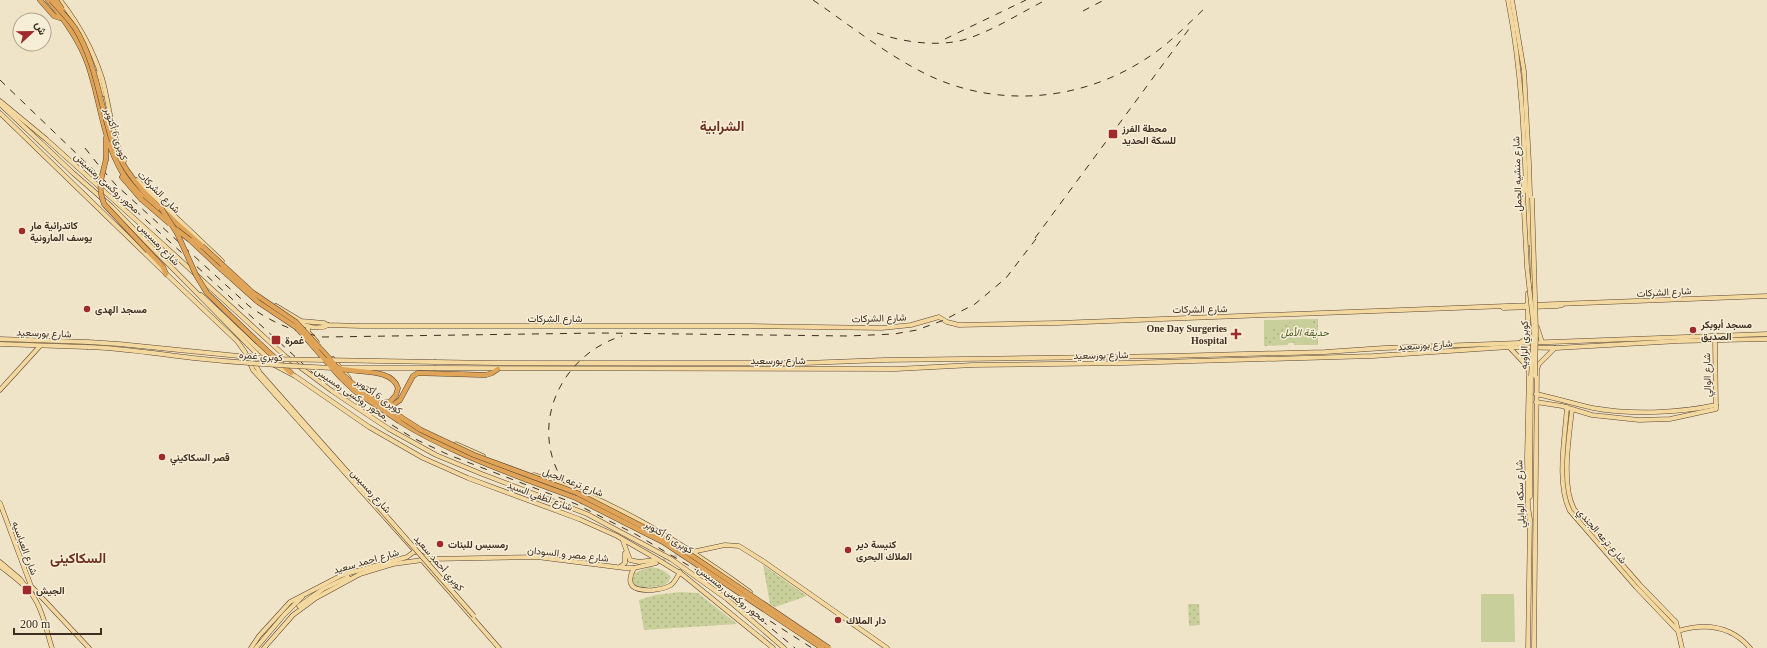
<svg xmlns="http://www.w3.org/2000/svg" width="1767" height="648" font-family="'Times New Roman',Vazirmatn,serif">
  <defs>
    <pattern id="grass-dots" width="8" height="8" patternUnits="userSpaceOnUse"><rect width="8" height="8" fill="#c9cf9b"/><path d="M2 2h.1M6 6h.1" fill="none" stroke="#aeb285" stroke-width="1.8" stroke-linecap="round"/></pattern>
  </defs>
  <rect width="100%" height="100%" fill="#f0e4c8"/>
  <g fill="url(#grass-dots)">
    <path d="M1318,319V345H1294V343H1288V345L1264,346V320Z"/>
    <path d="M763,565L807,596L775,607L770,604Z"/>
    <path d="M650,567C659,568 665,570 671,577C666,588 660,586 649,587C644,588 641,589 636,587L632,581L634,573Z"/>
    <path d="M681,592L698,593L737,624L644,630L639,600L655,595Z"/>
    <path d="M1188,604H1199L1200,625L1189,626Z"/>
  </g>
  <g fill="#c9cf9b">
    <path d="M1311,319L1314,330L1308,327L1310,323L1308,327H1297L1293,330L1292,326H1295V324L1289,322L1284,325L1286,327L1289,326L1287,330L1284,328H1272L1270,332L1273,336H1265L1264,321Z"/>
    <path d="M1310,332H1317V341L1312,342L1313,345H1294V339H1292L1293,333L1297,335H1308Z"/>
    <path d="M1286,333L1290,334L1288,345H1275V336L1284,335Z"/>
    <path d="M1481,594H1514L1515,642H1481Z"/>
  </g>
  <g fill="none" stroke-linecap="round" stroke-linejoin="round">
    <path stroke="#ccc0a6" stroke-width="4" stroke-dasharray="4 2" stroke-linecap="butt" d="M656,563L684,554"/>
    <defs>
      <g id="major">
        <path d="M60,0C78,23 93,50 102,78C110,106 111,135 124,161"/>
        <path d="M1508,0C1524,81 1525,163 1528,244"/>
        <path d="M1512,0L1524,71L1529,163L1533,286"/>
        <path d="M97,73L102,95"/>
        <path d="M0,101L46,139L156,238L285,356L332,391L389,429L436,455L482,474L587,514L671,559L727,599L784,648"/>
        <path d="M0,104L73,173L112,207L261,358L295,376L369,427L423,458L468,478L579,519L617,536L657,559L683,575L773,648"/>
        <path d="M0,113L159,267L237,341L245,352L253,370L416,552"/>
        <path d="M137,180L222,261"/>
        <path d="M1523,193L1524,178"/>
        <path d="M201,295L269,359"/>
        <path d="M276,306L301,321L324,323L328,325L361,326H750L882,328L911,325L939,317L947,322L959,325L1058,323L1767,296"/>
        <path d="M1503,308L1557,306L1562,305"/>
        <path d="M297,321C304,327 320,330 328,325"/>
        <path d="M308,326V332L317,342"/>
        <path d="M1537,327L1542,342"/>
        <path d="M0,339L88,342"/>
        <path d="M1520,343L1525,339L1528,333V293"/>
        <path d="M0,344L87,347"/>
        <path d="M1509,347L1526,365L1529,372L1527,457L1528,507L1530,519L1528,648"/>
        <path d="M250,356L260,373L368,495"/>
        <path d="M333,359L349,378"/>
        <path d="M436,362L496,363H805L884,360L1170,356L1325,352L1384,348L1767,334"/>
        <path d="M435,368L896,369L973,365L1125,363L1373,356L1509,347L1556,348L1679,341L1767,339"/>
        <path d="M0,390L40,346"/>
        <path d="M1536,394C1556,398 1574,404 1593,408C1631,415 1679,413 1716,405"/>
        <path d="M1536,402L1562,406L1592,415L1639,420L1670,419L1716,409L1715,340"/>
        <path d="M1567,407C1565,437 1556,484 1570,511L1636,587L1678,631"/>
        <path d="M1572,410C1569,438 1561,484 1574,509L1640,585L1676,622L1682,648"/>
        <path d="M456,444L483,456"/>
        <path d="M534,475C613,499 684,544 750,592"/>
        <path d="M1530,497L1531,376"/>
        <path d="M0,503L31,586L89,648"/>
        <path d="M623,541L630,560L639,562L654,560"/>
        <path d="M692,552L725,545L739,546L763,561L887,648"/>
        <path d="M421,555L430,559"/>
        <path d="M421,559L499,648"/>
        <path d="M0,562L20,579L26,587"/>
        <path d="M0,566C10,574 23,583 31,593C43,609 46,630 52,648"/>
        <path d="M620,567L625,563V553"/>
        <path d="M634,568C624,587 635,591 653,590C659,589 665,589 671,585C675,582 677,577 680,572"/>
        <path d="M299,606L323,589L348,577"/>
        <path d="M1678,631C1705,623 1731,626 1750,648"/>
        <path d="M251,648L259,636L290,602L342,575L407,557L415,551"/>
        <path d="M256,648L284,615L302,597"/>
        <path d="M264,648L293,615L316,598L360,574L393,564L430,559L537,557L624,568H634L656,563"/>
        <path d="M1534,648L1537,369L1539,364L1555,348"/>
      </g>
      <g id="highway">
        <path d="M40,0L54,16L60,18"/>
        <path d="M48,0C64,19 78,38 87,62C100,97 102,139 122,172C131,187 145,199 158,211"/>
        <path d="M115,148C132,189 171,217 202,246"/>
        <path d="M106,159V138"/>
        <path d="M122,177L141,199"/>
        <path d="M190,240L221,269"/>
        <path d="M148,251L163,267L166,274"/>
        <path d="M258,342L291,373"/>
        <path d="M319,347L329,358"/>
        <path d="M400,400L413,376L418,373L486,375L492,373L498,369"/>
        <path d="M399,421C439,446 483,463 527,480"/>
      </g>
    </defs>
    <use href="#major" stroke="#5b4430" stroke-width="5"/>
    <use href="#highway" stroke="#5b4430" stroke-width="5.5"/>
    <use href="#major" stroke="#f3d9a0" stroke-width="4"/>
    <use href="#highway" stroke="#e0a458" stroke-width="4.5"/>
    <g stroke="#3d2e20" stroke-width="1" stroke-dasharray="7 7" stroke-linecap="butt">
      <path d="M813,0C851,26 888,56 930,76C999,108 1080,101 1144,60C1167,46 1186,26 1206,7"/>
      <path d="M1083,11L1104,0"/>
      <path d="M877,33C902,42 937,47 963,40C991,32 1020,13 1046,0"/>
      <path d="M945,39L1026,0"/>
      <path d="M0,80L106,182"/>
      <path d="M85,148L100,167L116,185L249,306C272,323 295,332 323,337L600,333L848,336L894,334L917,330L944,320L975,304L1006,278L1039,235"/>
      <path d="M101,180L137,215"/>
      <path d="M135,210L313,373L363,407L413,438L449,455L576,504L637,535L713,580L795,648"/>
      <path d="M1035,238L1189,29"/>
      <path d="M582,504C570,496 563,482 557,470C532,415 566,353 622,336"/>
      <path d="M770,621L812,648"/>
    </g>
    <defs>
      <g id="major-bridge">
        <path d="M1523,193L1527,267L1534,330L1531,376"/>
        <path d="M1532,198L1536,331L1535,376"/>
        <path d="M88,342L119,344L269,359L436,362"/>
        <path d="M87,347C123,348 158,354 193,358C240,363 286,366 333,368"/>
        <path d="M342,368H435"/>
        <path d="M368,495L474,616"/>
      </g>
      <g id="highway-bridge">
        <path d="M51,0C59,9 68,18 75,28C96,62 100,104 112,141"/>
        <path d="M56,0L62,9"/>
        <path d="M106,159C102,178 97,185 104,204L148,251"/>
        <path d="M141,199L170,224"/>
        <path d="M161,208L177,233L196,275L207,293L258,342"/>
        <path d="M177,230L190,240"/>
        <path d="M202,246L252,292L296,322L319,347"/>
        <path d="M221,269L258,302L297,328L340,377L356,392L399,421"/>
        <path d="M329,358L343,375L362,392L421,430L474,455L577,493L653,532L691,555L829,648"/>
        <path d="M338,368C356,374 391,367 398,388L396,395L390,402L380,403"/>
        <path d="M385,407L393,405L400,400"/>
        <path d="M527,480L576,498L663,542L822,648"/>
      </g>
    </defs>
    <use href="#major-bridge" stroke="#5b4430" stroke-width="5" stroke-linecap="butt"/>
    <use href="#highway-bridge" stroke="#5b4430" stroke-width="5.5" stroke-linecap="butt"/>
    <use href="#major-bridge" stroke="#f3d9a0" stroke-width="4"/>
    <use href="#highway-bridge" stroke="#e0a458" stroke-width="4.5"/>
  </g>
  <g fill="#9e2a2b" stroke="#f7eed8" stroke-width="1.5">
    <rect x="1108" y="129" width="10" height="10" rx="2"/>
    <circle cx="22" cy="231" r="4"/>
    <circle cx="87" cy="309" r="4"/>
    <circle cx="1693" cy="330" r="4"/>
    <path d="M1234 328h4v4h4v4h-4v4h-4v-4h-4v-4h4z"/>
    <rect x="271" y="335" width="10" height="10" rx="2"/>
    <circle cx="162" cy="457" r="4"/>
    <circle cx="440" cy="544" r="4"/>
    <circle cx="848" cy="550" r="4"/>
    <rect x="22" y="585" width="10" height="10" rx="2"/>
    <circle cx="838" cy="620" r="4"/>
  </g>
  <g text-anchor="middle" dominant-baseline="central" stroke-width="3" stroke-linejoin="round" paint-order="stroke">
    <g font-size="10" font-weight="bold" fill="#3d2e20" stroke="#f7eed8" text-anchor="start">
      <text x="1122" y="128">محطة الفرز<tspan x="1122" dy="12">للسكة الحديد</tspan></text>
      <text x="30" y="225">كاتدرائية مار<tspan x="30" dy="12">يوسف المارونية</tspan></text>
      <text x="95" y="309">مسجد الهدى</text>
      <text x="1701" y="324">مسجد أبوبكر<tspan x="1701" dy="12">الصديق</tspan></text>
      <text x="1227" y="328" text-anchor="end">One Day Surgeries<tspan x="1227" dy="12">Hospital</tspan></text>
      <text x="285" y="340">غمرة</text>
      <text x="170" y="457">قصر السكاكيني</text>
      <text x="448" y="544">رمسيس للبنات</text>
      <text x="856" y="544">كنيسة دير<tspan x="856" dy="12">الملاك البحرى</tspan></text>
      <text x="36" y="590">الجيش</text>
      <text x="846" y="620">دار الملاك</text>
    </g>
    <g font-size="10" fill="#3d2e20" stroke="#f7eed8">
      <text transform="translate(116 134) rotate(72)">كوبرى 6 أكتوبر</text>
      <text transform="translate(1517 174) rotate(-92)">شارع منشيه الجمل</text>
      <text transform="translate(107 183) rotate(42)">محور روكسى رمسيس</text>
      <text transform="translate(159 192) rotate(45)">شارع الشركات</text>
      <text transform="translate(159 244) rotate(46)">شارع رمسيس</text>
      <text transform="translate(1664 292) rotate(-3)">شارع الشركات</text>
      <text transform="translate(1200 309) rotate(-1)">شارع الشركات</text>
      <text x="555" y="318">شارع الشركات</text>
      <text transform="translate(879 318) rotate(-2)">شارع الشركات</text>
      <text transform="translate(44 333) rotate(2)">شارع بورسعيد</text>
      <text transform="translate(1425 345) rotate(-4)">شارع بورسعيد</text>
      <text transform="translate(1524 345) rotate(-89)">كوبري الزاويه</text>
      <text transform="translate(1101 355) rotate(-1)">شارع بورسعيد</text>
      <text transform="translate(261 356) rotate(4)">كوبري غمره</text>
      <text x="778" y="360">شارع بورسعيد</text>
      <text transform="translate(1707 375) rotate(-91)">شارع الوالي</text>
      <text transform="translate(351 393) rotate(34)">محور روكسى رمسيس</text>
      <text transform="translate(379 396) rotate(35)">كوبرى 6 أكتوبر</text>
      <text transform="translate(573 482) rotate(21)">شارع ترعه الجبل</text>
      <text transform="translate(371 491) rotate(48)">شارع رمسيس</text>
      <text transform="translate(1520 494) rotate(-92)">شارع سكه الوايلي</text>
      <text transform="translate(540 496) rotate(20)">شارع لطفي السيد</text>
      <text transform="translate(1602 536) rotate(49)">شارع ترعه الجندي</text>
      <text transform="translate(669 537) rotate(31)">كوبرى 6 أكتوبر</text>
      <text transform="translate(25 548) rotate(70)">شارع العباسيه</text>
      <text transform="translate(568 554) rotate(6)">شارع مصر و السودان</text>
      <text transform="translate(366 561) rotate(-16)">شارع احمد سعيد</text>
      <text transform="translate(439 563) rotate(49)">كوبري أحمد سعيد</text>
      <text transform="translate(732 594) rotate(38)">محور روكسى رمسيس</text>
    </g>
    <g font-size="10" font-style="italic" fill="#4d5a26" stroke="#f7eed8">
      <text x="1305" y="332">حديقة الأمل</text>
    </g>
    <g font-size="14" font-weight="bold" fill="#6b2e1e" stroke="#f7eed8">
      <text x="722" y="126">الشرابية</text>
      <text x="78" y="558">السكاكينى</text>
    </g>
  </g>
  <g transform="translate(32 32) rotate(68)"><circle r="19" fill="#f7eed8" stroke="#ada18e"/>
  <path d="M0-3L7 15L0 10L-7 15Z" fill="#9e2a2b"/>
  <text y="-6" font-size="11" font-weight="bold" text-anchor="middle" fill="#3d2e20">ش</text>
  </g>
  <path d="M14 628v6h87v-6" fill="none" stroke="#3d2e20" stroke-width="2"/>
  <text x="20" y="628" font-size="12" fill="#3d2e20" stroke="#f7eed8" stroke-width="3" paint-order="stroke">200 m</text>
</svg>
